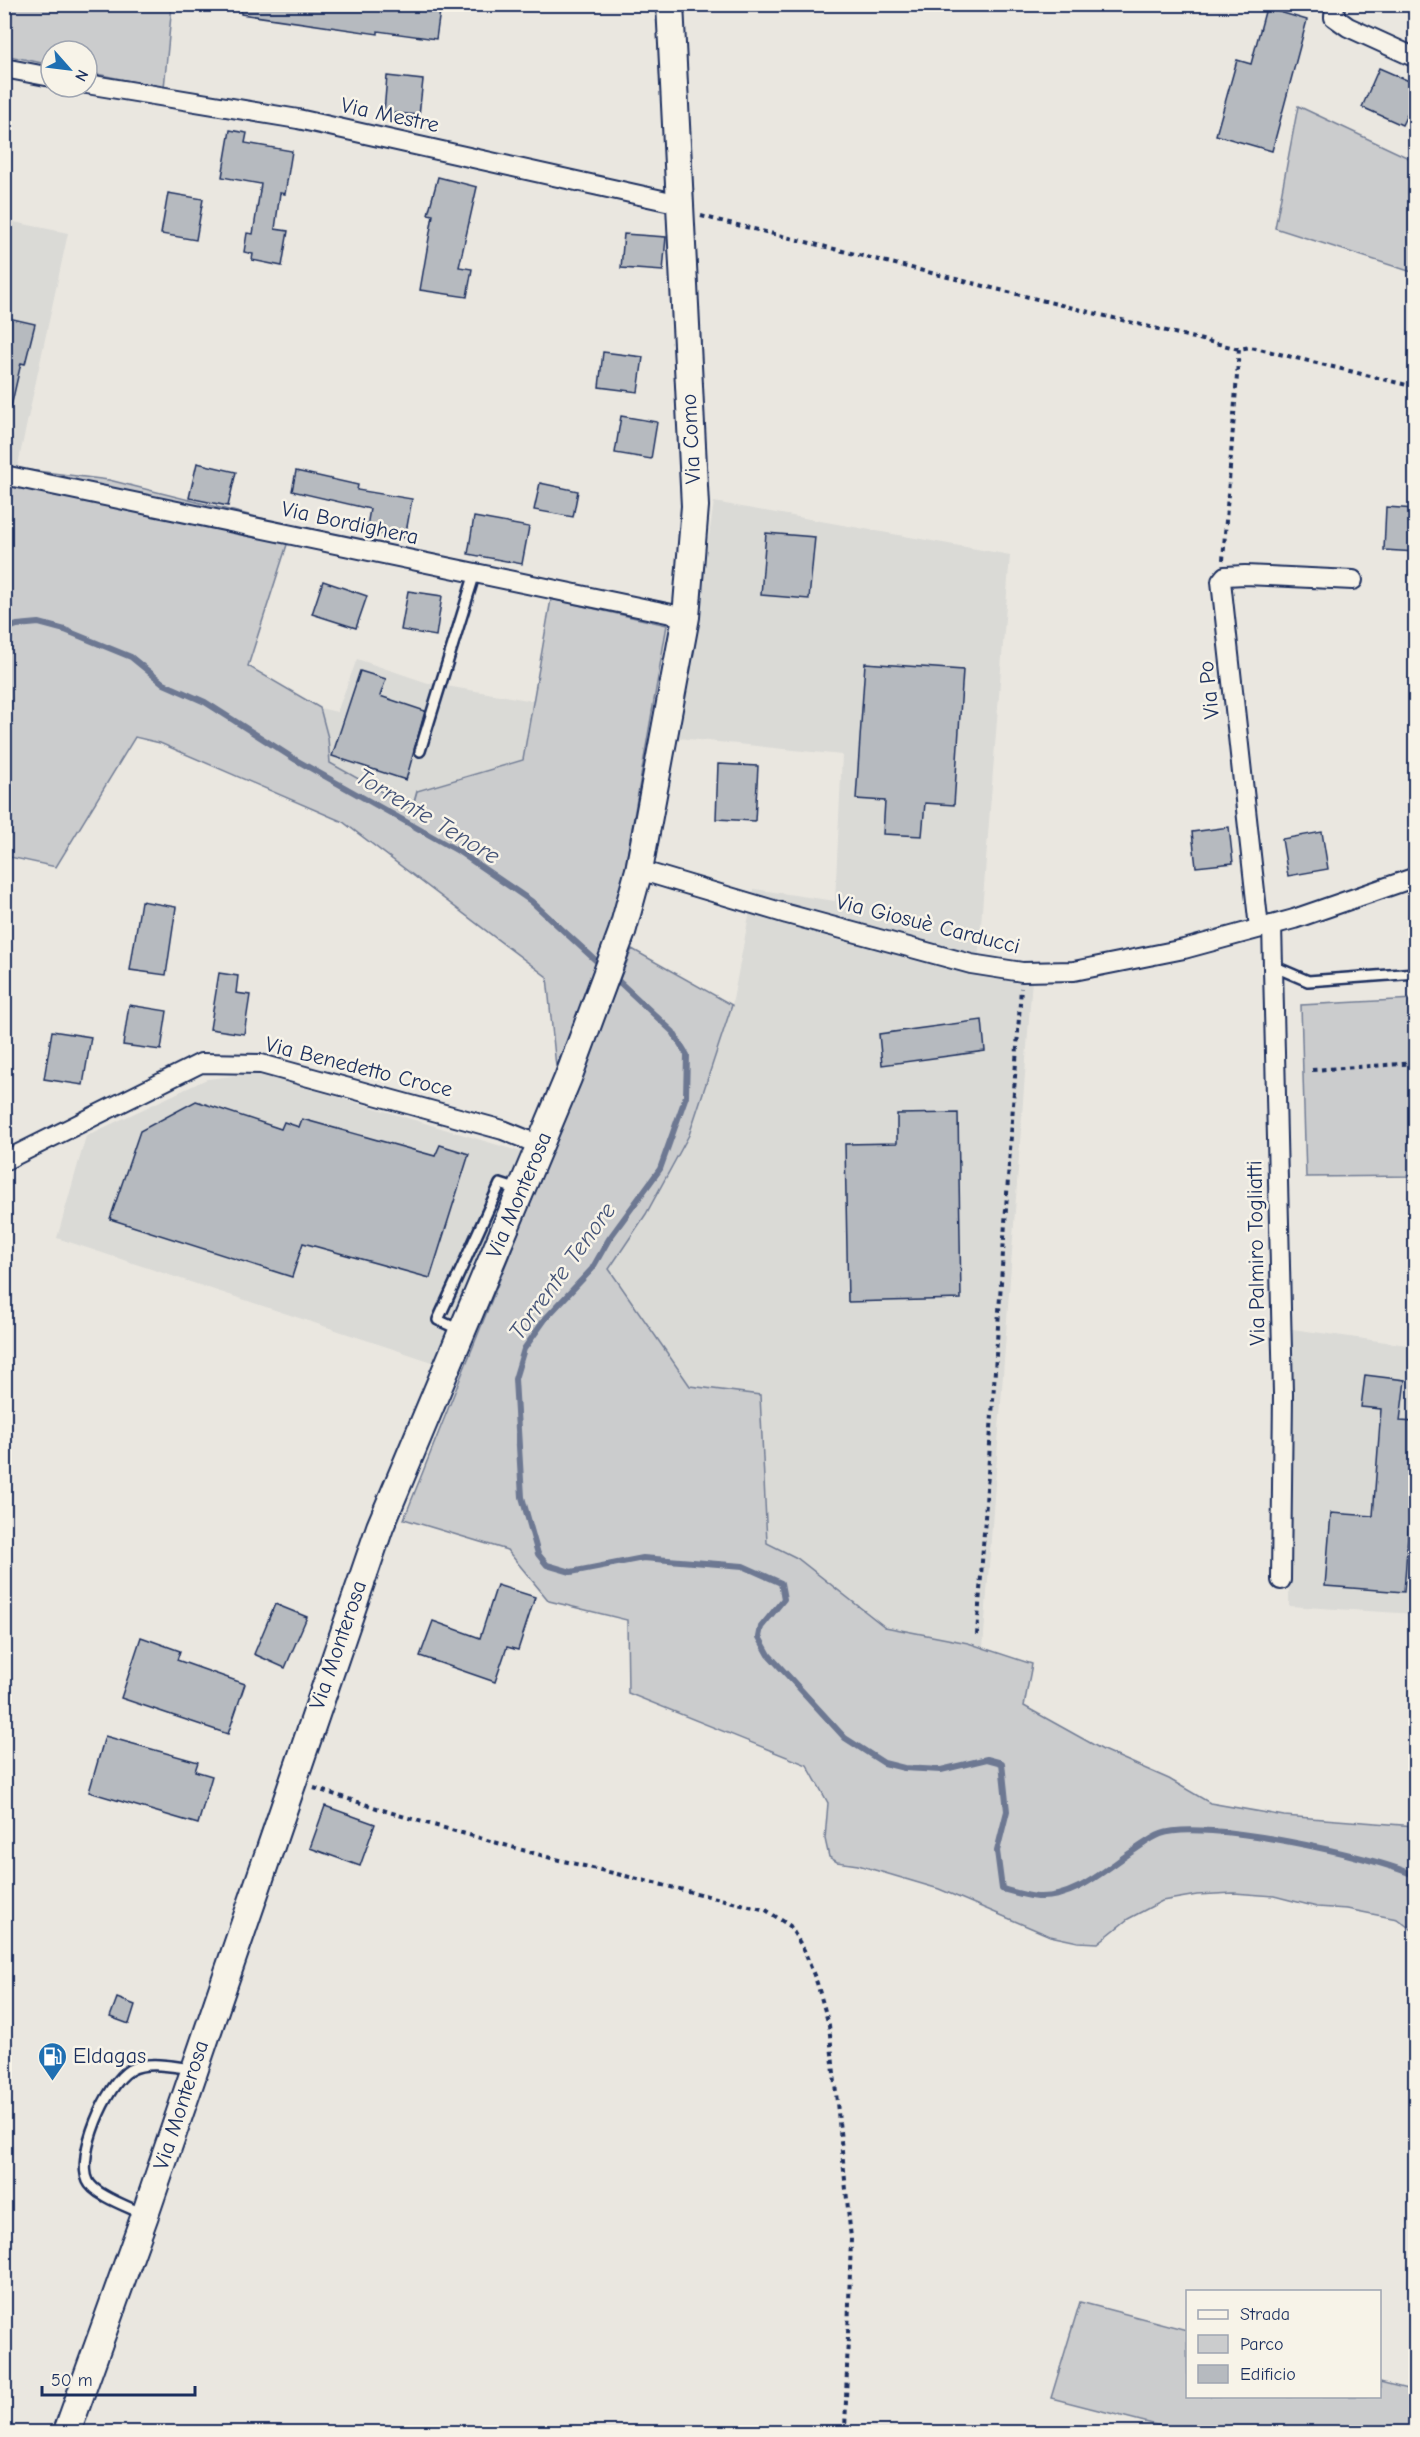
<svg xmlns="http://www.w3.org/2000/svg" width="1420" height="2437" font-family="'Comic Neue',sans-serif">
  <rect width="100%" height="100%" fill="#eae7e0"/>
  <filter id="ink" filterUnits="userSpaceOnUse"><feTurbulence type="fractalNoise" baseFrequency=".0167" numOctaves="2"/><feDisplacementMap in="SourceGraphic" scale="12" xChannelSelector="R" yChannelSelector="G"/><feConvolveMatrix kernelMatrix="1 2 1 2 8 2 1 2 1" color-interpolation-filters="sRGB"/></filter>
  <g filter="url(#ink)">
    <g fill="#dadad6">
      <path d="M4,220L68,233L17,469L5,467Z"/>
      <path d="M714,502L1010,555L978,962L1033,965L983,1648L968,1643L885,1627L797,1558L767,1543L760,1395L690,1386L609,1269L646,1214L689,1135L732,1005L754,889L835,901L842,755L679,738Z"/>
      <path d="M357,659L428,683L534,701L523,760L417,791L413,809L330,763L328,738L320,708L337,712Z"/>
      <path d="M258,1073L548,1160L463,1372L57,1238L86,1136L207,1079Z"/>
      <path d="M1292,1329L1415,1346V1614L1289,1606Z"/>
    </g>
    <g fill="#cbcccd" stroke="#737e96" stroke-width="1.5">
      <path d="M4,5H172L164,88L87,72V51H51V65L5,55Z"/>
      <path d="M1298,106L1415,161V273L1275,228Z"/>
      <path d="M4,467L109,480L293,526L248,666L320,708L328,738L330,763L412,809L417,791L523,760L551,599L667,625L625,869L603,953L556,1067L547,977L343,822L160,743L135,737L56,867L5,856Z"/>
      <path d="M632,949L732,1005L689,1135L646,1214L609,1269L690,1386L760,1395L767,1543L797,1558L885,1627L968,1643L1032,1664L1024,1706L1103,1750L1169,1779L1210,1803L1284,1816L1415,1826V1932L1397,1919L1347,1909L1317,1907L1274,1896L1234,1893L1197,1895L1162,1901L1128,1919L1098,1943L1078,1942L1050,1936L939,1889L858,1865L837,1862L829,1857L825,1839L828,1803L807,1765L628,1693L627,1620L549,1601L507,1550L404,1519Z"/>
      <path d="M1415,999V1176L1306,1177L1301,1005Z"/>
      <path d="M1080,2302L1187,2330L1188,2396H1380V2382L1415,2391V2432H1184L1051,2398Z"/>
    </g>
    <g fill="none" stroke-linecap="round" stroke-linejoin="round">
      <g stroke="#6d7892" stroke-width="6">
        <path d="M4,630L17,625L39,623L65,630L131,657L164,684L205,702L296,760L458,851L531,901L603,967"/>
        <path d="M613,976L673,1032L687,1055L686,1096L660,1169L609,1239L592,1269L546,1318L524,1349L515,1379L522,1497L538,1554L547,1565L571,1572L643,1558L743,1566L781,1583L784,1599L761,1627L759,1637L769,1655L845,1738L884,1763L904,1768L941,1770L987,1759L1002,1763L1007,1811L997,1851L1002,1889C1013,1892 1026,1896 1037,1897C1073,1899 1102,1872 1130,1853C1140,1847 1150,1838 1161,1834C1201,1818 1375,1856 1416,1876"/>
      </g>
    </g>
    <g fill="#b6babf" stroke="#1b2f5e" stroke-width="1.5">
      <path d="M241,4H441L436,39L378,31V34L241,14Z"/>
      <path d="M1266,8L1307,20L1272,151L1216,135L1237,60L1251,64Z"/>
      <path d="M1379,68L1416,84V96L1402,125L1362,107Z"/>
      <path d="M387,76L423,80L419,115L384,112Z"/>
      <path d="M230,130L247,133L245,143L292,151L285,194L280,193L275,229L288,231L282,266L252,260L253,254L244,252L247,233L253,234L261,184L222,177Z"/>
      <path d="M438,177L477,187L459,267L472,269L467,297L420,290L433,215L428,214Z"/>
      <path d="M168,193L203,199L196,240L161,234Z"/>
      <path d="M624,234L666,237L663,271L621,268Z"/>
      <path d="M4,317L35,324L25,364L21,363L11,407L4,406Z"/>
      <path d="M603,352L643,357L638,392L599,387Z"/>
      <path d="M621,416L657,422L651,459L615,453Z"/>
      <path d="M197,463L236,472L228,506L189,498Z"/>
      <path d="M296,471L358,485L357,490L412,499L405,538L366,532L370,509L292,491Z"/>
      <path d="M540,483L578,491L573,517L534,510Z"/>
      <path d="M1386,507L1416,509V552L1384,550Z"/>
      <path d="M474,517L529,527L522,564L468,554Z"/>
      <path d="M766,533L815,537L809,599L761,595Z"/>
      <path d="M323,581L367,596L356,628L312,614Z"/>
      <path d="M408,591L442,596L436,636L401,630Z"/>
      <path d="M865,663L963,670L954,805L925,803L922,836L883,834L885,801L856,799Z"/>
      <path d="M360,671L386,679L380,696L425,711L406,780L332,756Z"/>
      <path d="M718,764L758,766L755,821L716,819Z"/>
      <path d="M1229,827L1233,863L1196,867L1192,832Z"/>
      <path d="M1322,832L1328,869L1288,876L1282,839Z"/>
      <path d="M141,901L176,907L166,975L130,970Z"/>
      <path d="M219,973L238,976L236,993L250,995L244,1034L210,1029Z"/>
      <path d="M129,1005L167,1011L161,1050L123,1045Z"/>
      <path d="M982,1020L985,1051L882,1065L879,1034Z"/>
      <path d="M52,1031L91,1037L83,1085L44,1079Z"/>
      <path d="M196,1101L281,1129L284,1122L299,1127L302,1119L435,1156L440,1145L469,1154L430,1278L303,1243L292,1277L110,1219L140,1131Z"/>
      <path d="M958,1113L961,1299L848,1302L845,1144L897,1143V1114Z"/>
      <path d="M1365,1375L1405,1380L1400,1421L1416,1422L1404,1592L1325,1586L1331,1513L1373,1516L1381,1409L1361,1407Z"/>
      <path d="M497,1585L535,1597L518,1650L507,1647L495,1682L420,1656L433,1621L480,1638Z"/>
      <path d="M275,1604L307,1617L285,1668L254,1654Z"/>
      <path d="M141,1637L180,1651L177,1660L245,1684L228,1734L121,1698Z"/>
      <path d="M105,1736L198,1762L195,1771L212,1776L198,1824L89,1792Z"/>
      <path d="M325,1806L375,1824L360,1866L310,1848Z"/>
      <path d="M117,1998L135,2005L129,2024L110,2017Z"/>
    </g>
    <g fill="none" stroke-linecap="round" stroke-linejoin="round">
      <defs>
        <g id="service">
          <path d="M420,751L475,573"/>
          <path d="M1273,966L1308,981L1416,973"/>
          <path d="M460,1330L438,1320L500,1184L519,1190"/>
          <path d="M143,2214C129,2207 94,2195 88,2181C76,2156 106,2084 130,2070C148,2060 174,2067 193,2069"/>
        </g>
        <g id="minor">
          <path d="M1335,4L1334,17L1348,27L1416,58"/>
          <path d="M4,68L51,77"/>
          <path d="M87,84L298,119L680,204"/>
          <path d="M4,475L686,617"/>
          <path d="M639,870L787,914L971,964L1022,972L1074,971L1184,949L1294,919L1416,877"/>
          <path d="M1272,925L1283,1394L1281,1580"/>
          <path d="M1259,928L1221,581L1225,576L1245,575L1353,580"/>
          <path d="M4,1161L201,1063L261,1064L503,1130L540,1145"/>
        </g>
        <path id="secondary" d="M67,2432L145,2215L380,1527L568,1078L622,932L639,870L686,617L695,506L670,4"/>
      </defs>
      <use href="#service" stroke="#1b2f5e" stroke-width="14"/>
      <use href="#minor" stroke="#1b2f5e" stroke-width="22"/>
      <use href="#secondary" stroke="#1b2f5e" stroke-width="30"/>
      <g stroke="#1b2f5e" stroke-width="4" stroke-dasharray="4.5 4.5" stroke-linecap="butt">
        <path d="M701,216L1239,349"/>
        <path d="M1223,560L1239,349L1251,347L1411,386L1416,385"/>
        <path d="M1312,1070L1416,1063"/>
        <path d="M1412,1116H1416"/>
        <path d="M977,1635L1021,988"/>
        <path d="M314,1788L405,1817L551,1858L766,1910L790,1926L804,1950L817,1983L829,2025L851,2238L845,2432"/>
      </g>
      <use href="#service" stroke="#f7f3e8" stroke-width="9"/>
      <use href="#minor" stroke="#f7f3e8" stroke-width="18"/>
      <use href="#secondary" stroke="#f7f3e8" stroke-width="26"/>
    </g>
  </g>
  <defs>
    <symbol id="fuel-pin" viewBox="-11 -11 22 30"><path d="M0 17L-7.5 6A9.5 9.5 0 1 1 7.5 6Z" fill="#1f6fb2" stroke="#f7f3e8"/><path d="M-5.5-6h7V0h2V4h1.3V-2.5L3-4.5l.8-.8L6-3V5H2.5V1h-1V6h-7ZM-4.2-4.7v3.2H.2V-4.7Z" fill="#fff"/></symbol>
  </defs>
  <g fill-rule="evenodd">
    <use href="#fuel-pin" x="36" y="2040" width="33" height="45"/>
  </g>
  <g text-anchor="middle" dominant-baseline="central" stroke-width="5" stroke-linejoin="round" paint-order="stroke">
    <g font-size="22" fill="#1b2f5e" stroke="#f7f3e8">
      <text transform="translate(390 115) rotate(12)">Via Mestre</text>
      <text transform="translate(691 439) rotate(-93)">Via Como</text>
      <text transform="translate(350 523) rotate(12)">Via Bordighera</text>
      <text transform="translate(1209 690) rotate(-96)">Via Po</text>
      <text transform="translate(928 924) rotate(14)">Via Giosuè Carducci</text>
      <text transform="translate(359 1067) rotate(14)">Via Benedetto Croce</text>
      <text transform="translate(519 1195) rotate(-67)">Via Monterosa</text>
      <text transform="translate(1256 1253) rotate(-91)">Via Palmiro Togliatti</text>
      <text transform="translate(338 1645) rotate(-71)">Via Monterosa</text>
      <text transform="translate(181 2105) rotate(-72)">Via Monterosa</text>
    </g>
    <g font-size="22" fill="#1b2f5e" stroke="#f7f3e8" text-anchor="start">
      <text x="73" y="2056">Eldagas</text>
    </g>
    <g font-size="24" font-style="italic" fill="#445378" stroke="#f7f3e8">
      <text transform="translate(428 816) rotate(31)">Torrente Tenore</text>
      <text transform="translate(562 1271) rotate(-54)">Torrente Tenore</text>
    </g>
  </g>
  <rect width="1420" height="2437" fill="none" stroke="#f7f3e8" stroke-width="24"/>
  <rect x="12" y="12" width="1396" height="2413" fill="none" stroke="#1b2f5e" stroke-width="2" filter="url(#ink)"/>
  <rect x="1186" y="2290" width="195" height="108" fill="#f7f3e8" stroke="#9fa5b1" stroke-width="1.5"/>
  <rect x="1198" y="2310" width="30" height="9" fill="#f7f3e8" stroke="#9fa5b1" stroke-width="1.5"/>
  <text x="1240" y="2320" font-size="18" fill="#1b2f5e">Strada</text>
  <rect x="1198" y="2335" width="30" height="18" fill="#cbcccd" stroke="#9fa5b1" stroke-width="1.5"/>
  <text x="1240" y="2350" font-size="18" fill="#1b2f5e">Parco</text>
  <rect x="1198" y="2365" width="30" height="18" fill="#b6babf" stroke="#9fa5b1" stroke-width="1.5"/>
  <text x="1240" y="2380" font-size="18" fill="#1b2f5e">Edificio</text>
  <g transform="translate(69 69) rotate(118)"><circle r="28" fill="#f7f3e8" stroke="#9fa5b1" stroke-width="1.5"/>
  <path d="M0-4.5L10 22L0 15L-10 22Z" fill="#1f6fb2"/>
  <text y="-9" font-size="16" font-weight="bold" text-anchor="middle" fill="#1b2f5e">N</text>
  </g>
  <path d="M42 2386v9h153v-9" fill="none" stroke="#1b2f5e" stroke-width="3"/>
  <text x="51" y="2386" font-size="18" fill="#1b2f5e" stroke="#f7f3e8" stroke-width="4.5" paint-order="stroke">50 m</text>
</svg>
